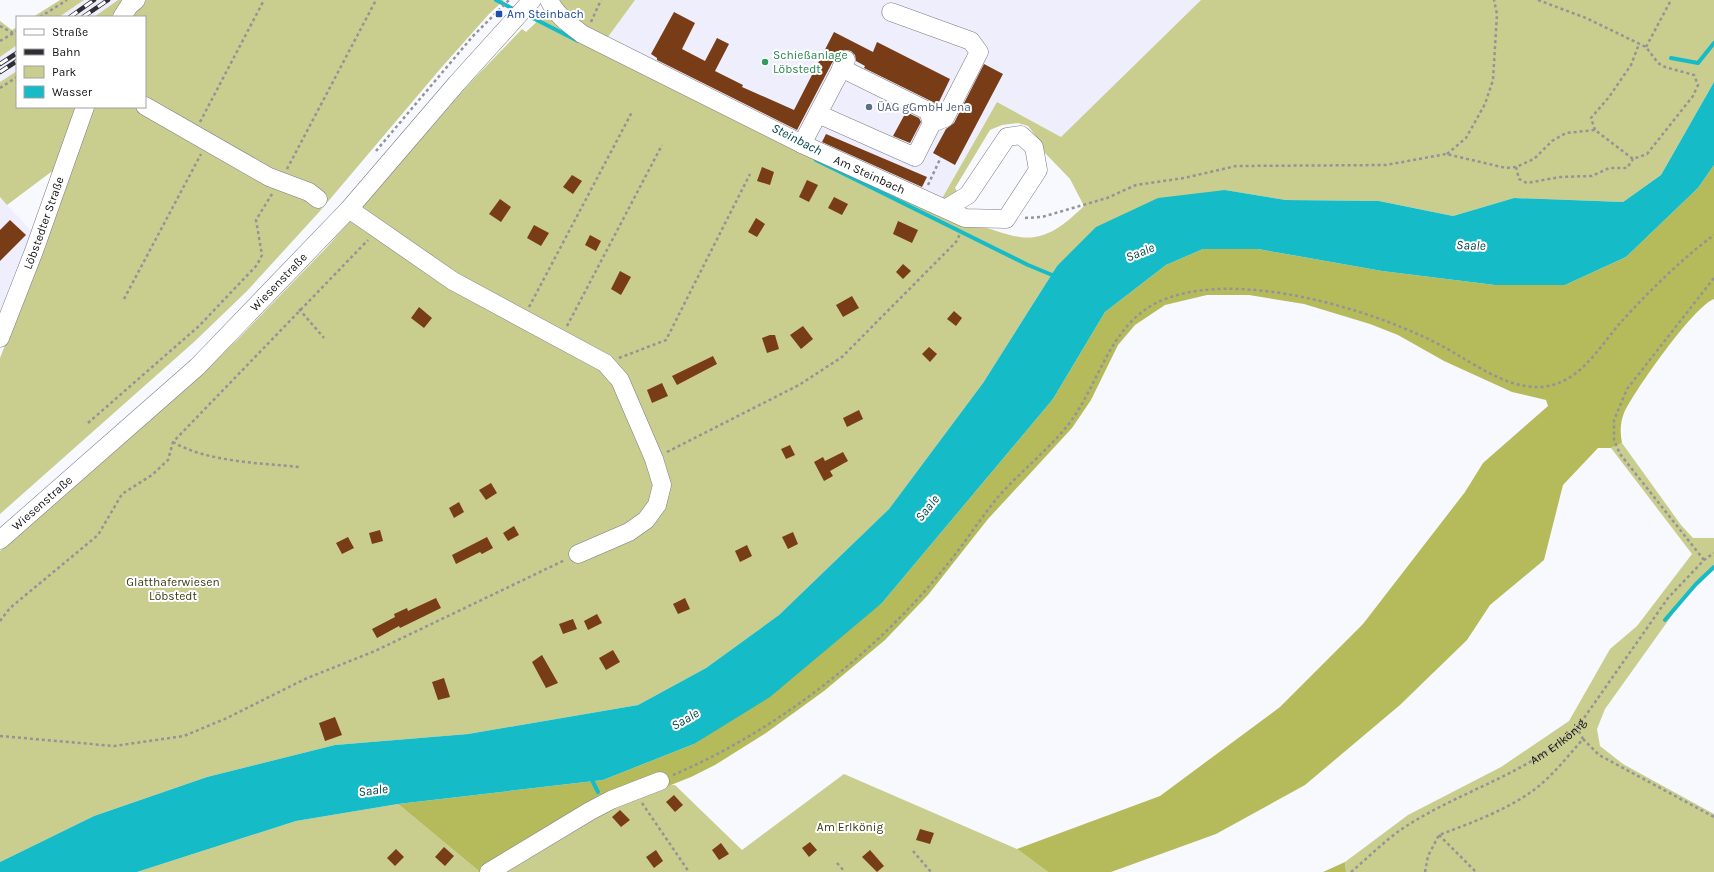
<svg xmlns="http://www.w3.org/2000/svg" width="1714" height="872" font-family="Karla,sans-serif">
  <rect width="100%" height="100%" fill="#f8f8ff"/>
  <g fill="#efeefd">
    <path d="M84,0H118L94,17H59Z"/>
    <path d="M635,0H1201L1061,137L997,102L940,202L605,41Z"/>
    <path d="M17,45V71L0,82V57Z"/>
    <path d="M0,197L34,234L0,313Z"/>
  </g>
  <g fill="#c9ce8e">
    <path d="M60,0H84L59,17H33Z"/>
    <path d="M118,0H127L114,17H94Z"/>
    <path d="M146,0H504L489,14L441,68L320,211L247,291L194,342L0,514V358L20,307L63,176L51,172L7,205L0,197V82L17,71V107H145V17H130Z"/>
    <path d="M556,0H635L605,41L574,22Z"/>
    <path d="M1201,0H1714V82L1661,175L1623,202L1514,198L1453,216L1379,201L1286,200L1225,190L1057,266L983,383L889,509L779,615L706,668L647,700L638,705L468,734L335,745L207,777L94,816L0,862V551L236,341L328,246L469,84L522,29L526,32L548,11L975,225C990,228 1005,235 1020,237C1047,241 1066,223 1084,206L1070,179L1045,153L1039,140L1028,126L1018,123L1002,125L990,130L955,188L958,193L940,202L997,102L1061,137Z"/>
    <path d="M0,21L12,30L17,27V45L0,57Z"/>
    <path d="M1622,443L1681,525L1693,538H1714V569L1685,597L1605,709L1597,729L1600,746L1623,764L1714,814V872H1346L1345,862L1408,815L1501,767L1569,721L1610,649L1637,626L1692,554L1611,448Z"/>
    <path d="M844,774L1017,849L1048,872H499L593,816L670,785H675L742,850Z"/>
    <path d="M398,804L480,872H137L296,821Z"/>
  </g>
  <g fill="#b5bb5b">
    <path d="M1714,165V299C1693,307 1635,390 1624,413C1620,423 1620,433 1622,443L1611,448H1598L1563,485L1544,560L1490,605L1467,640L1400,705L1305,785L1216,834L1111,872H1048L1017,849L1160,796L1280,707L1363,624L1465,492L1483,463L1548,406L1546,400L1512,392L1444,361L1398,335L1370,324L1304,304L1249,295H1207L1165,305L1135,325L1118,345L1091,400L1072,428L988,519L928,595L885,640L824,691L766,733L715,765L691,777L593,816L499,872H480L398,804L603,780L694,744L882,603L1053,399L1105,312L1166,265L1203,249H1258L1382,271L1495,285H1565L1626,257L1698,188Z"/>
    <path d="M1345,862L1346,872H1323Z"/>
  </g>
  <path fill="#16bbc8" d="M1714,82V165L1698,188L1626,257L1565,285H1495L1382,271L1258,249H1203L1166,265L1105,312L1053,399L882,603L770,697L694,744L603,780L398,804L296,821L137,872H0V862L94,816L207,777L335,745L468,734L638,705L706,668L779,615L889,509L983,383L1057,266L1096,227L1158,198L1225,190L1286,200L1379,201L1453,216L1514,198L1623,202L1661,175Z"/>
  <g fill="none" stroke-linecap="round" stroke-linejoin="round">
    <g stroke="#16bbc8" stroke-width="4">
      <path d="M496,0L517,11"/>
      <path d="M525,14L578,41"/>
      <path d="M1671,58L1698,63L1714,43"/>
      <path d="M816,160L1028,265L1057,277"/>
      <path d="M1665,620L1696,584L1714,567"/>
      <path d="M591,778L598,792"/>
    </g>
  </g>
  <g fill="#783c17">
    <path d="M674,12L695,23L682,49L705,61L717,38L729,44L715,71L743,85L742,87L794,110L834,32L873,52L877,42L950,79L937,106L933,102L864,68L865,66L856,61L855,55L851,51L846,50L841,51L832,63L797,130L657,60V58L651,54Z"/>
    <path d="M984,64L1003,74L955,165L933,153L946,129L954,123Z"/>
    <path d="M906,112L919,118L921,122L910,143L893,136Z"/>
    <path d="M826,134L927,177L922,187L822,142Z"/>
    <path d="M762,167L774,172L770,185L757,181Z"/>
    <path d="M572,175L582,181L573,194L563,187Z"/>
    <path d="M807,180L818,185L809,202L799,197Z"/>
    <path d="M834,197L848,204L842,215L828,208Z"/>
    <path d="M500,199L511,207L501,222L489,214Z"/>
    <path d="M756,218L765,224L757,237L748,232Z"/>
    <path d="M10,220L26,235L0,261V230Z"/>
    <path d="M898,221L918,230L912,243L893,234Z"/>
    <path d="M534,225L549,233L541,246L527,238Z"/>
    <path d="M590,235L601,241L596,251L585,245Z"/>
    <path d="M903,264L911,271L903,279L896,272Z"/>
    <path d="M620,271L631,277L621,295L611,289Z"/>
    <path d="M852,296L859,308L843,317L836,305Z"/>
    <path d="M419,307L432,318L424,328L411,318Z"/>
    <path d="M954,311L962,318L956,326L947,319Z"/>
    <path d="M803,326L813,339L801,349L790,335Z"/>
    <path d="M770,335H775L779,349L767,353L762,338Z"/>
    <path d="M929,347L937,354L930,362L922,354Z"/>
    <path d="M713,356L717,364L677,385L672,376Z"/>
    <path d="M662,383L668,396L652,403L647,390Z"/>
    <path d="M859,410L863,419L847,427L843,418Z"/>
    <path d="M790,445L795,455L786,459L781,449Z"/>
    <path d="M843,452L848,461L830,471L833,476L824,481L814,462L823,457L825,461Z"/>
    <path d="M491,483L497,493L486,500L479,490Z"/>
    <path d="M459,502L464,512L454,518L449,508Z"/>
    <path d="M514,526L519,535L508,541L503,533Z"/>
    <path d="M380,530L383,541L372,544L369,533Z"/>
    <path d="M793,532L798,544L788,549L782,537Z"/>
    <path d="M348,537L354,548L342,554L336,543Z"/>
    <path d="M487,537L493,548L482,554L480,552L456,564L452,555Z"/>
    <path d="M747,545L752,556L740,562L735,551Z"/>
    <path d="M436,598L441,608L400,628L399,626L377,638L372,629L395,617L394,614L407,608L408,611Z"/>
    <path d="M685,598L690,609L678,614L673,604Z"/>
    <path d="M597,614L602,623L588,630L584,621Z"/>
    <path d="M573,619L577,629L563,634L559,624Z"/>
    <path d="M613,650L620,662L606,670L599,658Z"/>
    <path d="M542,655L558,683L546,688L532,662Z"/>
    <path d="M444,678L450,697L438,700L432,682Z"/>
    <path d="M335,717L342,735L325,741L319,723Z"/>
    <path d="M674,795L683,805L675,812L666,802Z"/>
    <path d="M620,810L630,820L621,827L612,817Z"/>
    <path d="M920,829L934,833L930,844L916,840Z"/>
    <path d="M810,842L817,850L809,857L802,848Z"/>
    <path d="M721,843L729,854L719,860L712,850Z"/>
    <path d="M444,847L454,856L445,866L435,857Z"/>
    <path d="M396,849L404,857L395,866L387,858Z"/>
    <path d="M656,850L663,861L654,868L646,857Z"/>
    <path d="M870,850L884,866L877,872L862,857Z"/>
  </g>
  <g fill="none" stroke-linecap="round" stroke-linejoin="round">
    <defs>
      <g id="minor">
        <path id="s2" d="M549,0C556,15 569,24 582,34L802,144L965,218L1006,219L1038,170L1034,147L1021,135L1007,137L968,195L945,209"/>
        <path d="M891,12L971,41L979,52L945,118L932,123"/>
        <path d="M122,17L129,6L136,0"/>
        <path d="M145,106L269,177L309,192L318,199"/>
        <path d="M818,114L915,157L932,123L928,111L841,68"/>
        <path d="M802,144L846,60"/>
        <path d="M349,209L453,281L605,363L620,380L654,459L662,485L657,505L646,520L629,532L578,554"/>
        <path id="s3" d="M0,338L34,251L85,107"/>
        <path id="s4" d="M0,540L197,367L349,209L457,83L532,0"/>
        <path d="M489,872L590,811L611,800L660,781"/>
      </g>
    </defs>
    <use href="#minor" stroke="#7c7b86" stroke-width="19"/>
    <g stroke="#949399" stroke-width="2.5" stroke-dasharray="3 3" stroke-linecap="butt">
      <path d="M40,17L67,0"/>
      <path d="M591,22L601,0"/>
      <path d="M0,26L13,33"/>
      <path d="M0,41L17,31"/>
      <path d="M1646,47L1671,0"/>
      <path d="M0,88L17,77"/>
      <path d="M200,122L264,0"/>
      <path d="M1595,130L1591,118L1609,97L1631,65L1639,44"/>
      <path d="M376,151L473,36L509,0"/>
      <path d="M1447,154L1466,138L1485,104L1493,80L1497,14L1494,0"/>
      <path d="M1516,167L1519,179L1527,183L1560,177L1592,176L1609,168H1627L1633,159"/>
      <path d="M287,169L376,0"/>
      <path d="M928,185L941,157"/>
      <path d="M1025,218L1042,217L1107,198L1136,185L1184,178L1236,166L1386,165L1446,154L1506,168L1516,167L1534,159L1552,141L1566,133L1595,130L1633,159L1647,154L1693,96L1698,85L1694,75L1665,67L1658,63L1646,47L1586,18L1538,0"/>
      <path d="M124,299L201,154"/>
      <path d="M529,307L632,112"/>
      <path d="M299,309L324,338"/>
      <path d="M567,326L662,145"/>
      <path d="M619,358L666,340L750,174"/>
      <path d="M88,423L199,326L257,265L262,255L256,220L272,194"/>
      <path d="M173,442C207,462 260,463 299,467"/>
      <path d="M667,452L799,385L842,357L956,242L961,232"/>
      <path d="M1704,560L1620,454L1614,440V420L1627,389L1714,278"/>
      <path d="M0,621L10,608L98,535L122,494L152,475L168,460L173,442L368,240"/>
      <path d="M0,736L114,746L184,736L227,718L305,679L375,651L565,560"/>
      <path d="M1583,739L1599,755L1714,817"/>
      <path d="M673,775C776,731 876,653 946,566C964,544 980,519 998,497C1020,472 1047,451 1068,425C1099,385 1108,328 1156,303C1225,269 1348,303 1415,333C1429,339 1443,346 1456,354C1487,372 1524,398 1561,382C1587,371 1603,342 1622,321C1647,293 1684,257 1714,235"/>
      <path d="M642,803L689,872"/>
      <path d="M1439,835L1476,872"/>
      <path d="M913,851L931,872"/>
      <path d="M837,863L845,872"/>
      <path id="s1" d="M1351,872C1369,857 1387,838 1408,825C1463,790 1527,774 1577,728L1668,598L1704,560L1714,553"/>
      <path d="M1425,872L1428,856L1439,835C1471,823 1504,811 1531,792C1551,778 1567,757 1583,739L1577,728"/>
    </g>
    <use href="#minor" stroke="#fff" stroke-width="18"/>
    <defs>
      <g id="rail">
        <path d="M70,17L94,0"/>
        <path d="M83,17L108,0"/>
        <path d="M0,64L17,53"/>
        <path d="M0,72L17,61"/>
      </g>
    </defs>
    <use href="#rail" stroke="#302f34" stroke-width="4.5"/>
    <use href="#rail" stroke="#fff" stroke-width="3" stroke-dasharray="9" stroke-linecap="butt"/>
  </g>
  <rect fill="#1a4fb4" stroke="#fff" stroke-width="1.5" x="495" y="10" width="8" height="8" rx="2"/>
  <circle fill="#2e9e5b" stroke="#fff" stroke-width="1.5" cx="765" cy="62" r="4"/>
  <circle fill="#5c6f8a" stroke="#fff" stroke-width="1.5" cx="869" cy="107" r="4"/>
  <g text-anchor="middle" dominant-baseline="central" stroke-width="4" stroke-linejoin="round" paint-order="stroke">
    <g font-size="12" fill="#164399" stroke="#fff" text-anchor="start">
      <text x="507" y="14">Am Steinbach</text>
    </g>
    <g font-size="12" fill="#27864d" stroke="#fff" text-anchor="start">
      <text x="773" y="55">Schießanlage<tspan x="773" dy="14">Löbstedt</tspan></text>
    </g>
    <g font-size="12" fill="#4e5e75" stroke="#fff" text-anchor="start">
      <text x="877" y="107">ÜAG gGmbH Jena</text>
    </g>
    <g font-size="12" fill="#141317" stroke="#fff">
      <text stroke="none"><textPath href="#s2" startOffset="368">Am Steinbach</textPath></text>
      <text stroke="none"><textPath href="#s3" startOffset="123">Löbstedter Straße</textPath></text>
      <text stroke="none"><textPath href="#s4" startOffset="380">Wiesenstraße</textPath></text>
      <text stroke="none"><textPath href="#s4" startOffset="56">Wiesenstraße</textPath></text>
      <text stroke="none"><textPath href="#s1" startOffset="246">Am Erlkönig</textPath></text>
    </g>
    <g font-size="12" fill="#3a3c13" stroke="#fff">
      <text x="173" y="582">Glatthaferwiesen<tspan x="173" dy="14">Löbstedt</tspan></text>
      <text x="850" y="827">Am Erlkönig</text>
    </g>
    <g font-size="13" font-style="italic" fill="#01454a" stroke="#fff">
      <text transform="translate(797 139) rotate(27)">Steinbach</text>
      <text transform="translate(1471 245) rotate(2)">Saale</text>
      <text transform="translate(1140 252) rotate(-22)">Saale</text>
      <text transform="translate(927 508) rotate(-51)">Saale</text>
      <text transform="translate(685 719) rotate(-30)">Saale</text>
      <text transform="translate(373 790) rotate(-7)">Saale</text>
    </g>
  </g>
  <rect x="16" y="16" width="130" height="92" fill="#ffffff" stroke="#a1a1a2"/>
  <rect x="24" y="29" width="20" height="6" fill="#ffffff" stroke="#a1a1a2"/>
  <text x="52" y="36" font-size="12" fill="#141317">Straße</text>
  <rect x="24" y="49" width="20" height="6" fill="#302f34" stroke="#a1a1a2"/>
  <text x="52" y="56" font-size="12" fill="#141317">Bahn</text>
  <rect x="24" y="66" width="20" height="12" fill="#c9ce8e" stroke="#a1a1a2"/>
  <text x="52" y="76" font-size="12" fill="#141317">Park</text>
  <rect x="24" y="86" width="20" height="12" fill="#16bbc8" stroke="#a1a1a2"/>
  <text x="52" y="96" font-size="12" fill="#141317">Wasser</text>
</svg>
